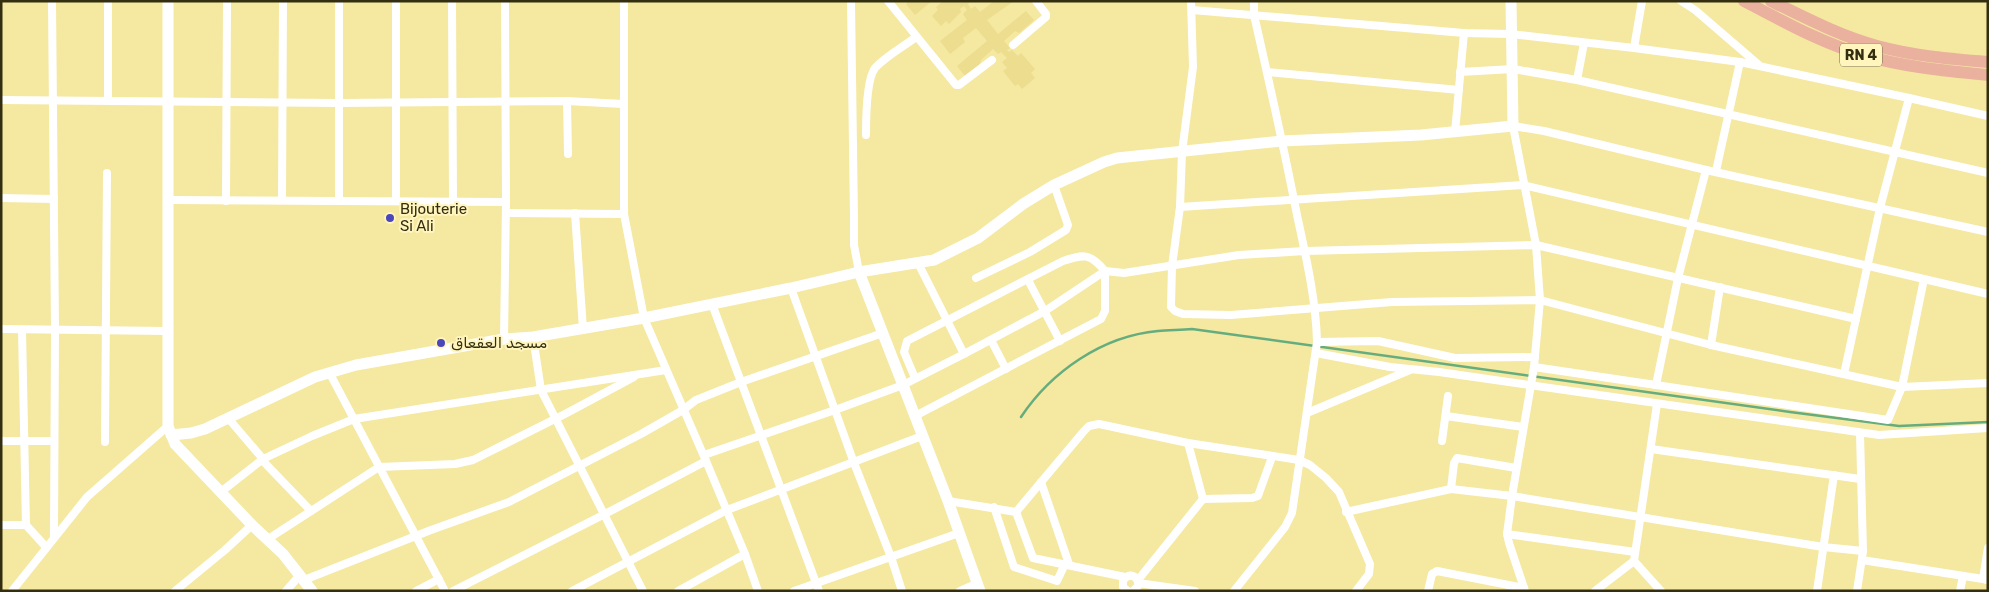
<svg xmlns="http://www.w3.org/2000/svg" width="1989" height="592" font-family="Rubik,'Noto Sans Arabic',sans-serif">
  <rect width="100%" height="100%" fill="#f5e8a1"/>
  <g fill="#ecdd8f">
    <path d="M909,1H932L915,15L906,4Z"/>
    <path d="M943,1H971L968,4L971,9L975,6L980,12L994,1H1014L987,20L998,34L1026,11L1034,20L1019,33L1015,31L1004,41L1010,48L1007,50L1009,52L1012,50L1018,56L1021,53L1035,69L1031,73L1035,78L1022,89L1018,84L1015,86L1003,71L1007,68L1002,62L1007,58L1001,52L998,54L993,49L981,60L980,64L965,76L957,66L987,41L976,28L963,38L965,42L950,54L940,41L967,20L963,14L967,10L964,6L960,9L961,12L949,24L946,21L941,26L932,16L938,10L936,7Z"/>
  </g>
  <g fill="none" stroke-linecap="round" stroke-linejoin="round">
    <path stroke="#65ad7e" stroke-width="2.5" d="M1021,417C1051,372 1102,336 1158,331C1169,330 1181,330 1192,329L1790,412L1899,426L1988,422"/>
    <g stroke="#fff" stroke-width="8">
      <path d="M52,1L55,330L54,536"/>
      <path d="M108,1V101"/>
      <path d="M339,1V200"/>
      <path d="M396,1V201"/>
      <path d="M452,1L453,201"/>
      <path d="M624,1V214L644,318L706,461L745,554L758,591"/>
      <path d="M851,1L854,220V245L859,272"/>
      <path d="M888,1L956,85H959L992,60"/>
      <path d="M1191,1L1193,67L1182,152L1180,207L1172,266L1171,307L1175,311L1183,314L1231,315L1392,302L1540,300L1711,345L1902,387L1988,383"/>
      <path d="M1681,1L1695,10L1759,65"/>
      <path d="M1192,10L1464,33L1511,34L1634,48L1740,62L1909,98L1988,116"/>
      <path d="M1013,45L1046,17V14L1036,1"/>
      <path d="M1634,48L1642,1"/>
      <path d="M1267,72L1459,90"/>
      <path d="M1460,72L1513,69L1577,80L1988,173"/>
      <path d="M1577,80L1584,43"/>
      <path d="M1,100L338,103L567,101L623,104"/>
      <path d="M567,101L568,154"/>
      <path d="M1455,132L1464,33"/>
      <path d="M866,135C866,119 866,80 875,68C886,56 903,47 916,37"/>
      <path d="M1706,170L1678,278L1656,385L1888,420L1902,387L1924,279"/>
      <path d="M1716,171L1740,62"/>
      <path d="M1,198L54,199"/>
      <path d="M168,200L506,202"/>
      <path d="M282,200L283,1"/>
      <path d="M226,201L227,1"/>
      <path d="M1180,207L1523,185L1988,294"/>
      <path d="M506,213L624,214"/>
      <path d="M575,213L583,329"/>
      <path d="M976,278L1030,252L1066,230L1068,225L1054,185"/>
      <path d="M1028,280L1060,341"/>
      <path d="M791,288L854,463L891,557L902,591"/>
      <path d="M712,304L819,591"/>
      <path d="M1,329L168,331"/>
      <path d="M22,330L26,525L46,547"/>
      <path d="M533,337L541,390L643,591"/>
      <path d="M504,339L506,202L505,1"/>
      <path d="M991,340L1006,369"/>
      <path d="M1317,342L1378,341L1455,358L1535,357"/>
      <path d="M1711,345L1720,287"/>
      <path d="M1316,353L1390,367L1439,372L1879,435L1988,428"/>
      <path d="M1534,367L1656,385"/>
      <path d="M329,372L445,591"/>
      <path d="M1844,374L1880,208L1909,98"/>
      <path d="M915,378L904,352L907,341L1063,261C1084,254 1090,253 1105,271L1124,273L1239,255L1305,251L1536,245L1856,319"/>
      <path d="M1307,413L1410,370"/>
      <path d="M915,416L1101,319L1105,311V271L1045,311L964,354"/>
      <path d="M1446,416L1523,427"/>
      <path d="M228,418L263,459"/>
      <path d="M1,441H54"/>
      <path d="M1442,441L1448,396"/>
      <path d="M105,442L107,173"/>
      <path d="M1651,449L1860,479"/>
      <path d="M704,455L835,410L903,385L964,354L918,263"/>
      <path d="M262,460L311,511"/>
      <path d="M1041,482L1069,564"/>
      <path d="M1451,489L1454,463L1457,458L1516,468"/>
      <path d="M222,491L263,459L312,436L354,419L666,370"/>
      <path d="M1203,499L1252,498L1258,496L1272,457"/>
      <path d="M948,501L1016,512L1033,558L1125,577"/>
      <path d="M994,507L1014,567L1057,581L1065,564"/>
      <path d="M1016,512L1084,431L1089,426L1099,424L1188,443L1299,460L1310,465L1326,478L1339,492L1370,564L1369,574L1356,591"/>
      <path d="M1346,512L1451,489L1512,496L1823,547L1863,551"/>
      <path d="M1,525H26"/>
      <path d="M1507,534L1635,552"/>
      <path d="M268,539L379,467L455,464L473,460L565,414L634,377"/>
      <path d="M1862,560L1983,579"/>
      <path d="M1634,561L1661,591"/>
      <path d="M1138,580L1203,499L1188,443"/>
      <path d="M1986,580L1983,579L1988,548"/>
      <path d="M1138,583L1195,591"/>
      <path d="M305,584L304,580L431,530L509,502L641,434L683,410L696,400L741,382L883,333"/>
      <path d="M12,591L87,497L168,426"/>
      <path d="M175,591L225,550L252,525"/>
      <path d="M286,591L300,575"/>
      <path d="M416,591L439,579"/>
      <path d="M453,591L603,515L706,461"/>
      <path d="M572,591L727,510L922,436"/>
      <path d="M678,591L745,554"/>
      <path d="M794,591L959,533"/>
      <path d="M960,591L976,584"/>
      <path d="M1128,591L1123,587V580C1130,572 1139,576 1138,586L1133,591"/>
      <path d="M1234,591L1285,527L1292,513L1317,342C1316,299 1306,257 1297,215C1284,148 1269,81 1254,15V1"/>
      <path d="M1428,591L1432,574L1437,571L1524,588"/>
      <path d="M1525,591L1509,543L1507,534L1512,496L1534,367L1540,300L1536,245L1513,126L1544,131L1706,170L1988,232"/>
      <path d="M1595,591L1634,561L1657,404"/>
      <path d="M1817,591L1834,475"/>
      <path d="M1857,591L1863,551L1860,433"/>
      <path d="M1960,591L1963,576"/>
    </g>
    <g stroke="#fff" stroke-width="11">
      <path d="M168,1V426L175,444L252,525L283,554L312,591"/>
      <path d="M859,272L948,501L980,591"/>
      <path d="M171,435L191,433L205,429L315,377L356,365L504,339L533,337L644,318L791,288L859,272L934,260L978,238L1023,204L1054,185L1104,162L1117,158L1282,141L1421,135L1513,126L1511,1"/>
    </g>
    <g stroke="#e9b19e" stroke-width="12">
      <path d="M1744,1C1783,21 1821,43 1863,55C1903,67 1946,71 1988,75"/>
      <path d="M1771,1C1806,18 1840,36 1877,46C1914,56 1951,59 1988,62"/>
    </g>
  </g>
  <g fill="#4b46bc" stroke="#fff5bd" stroke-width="2">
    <circle cx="390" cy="218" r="5"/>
    <circle cx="441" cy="343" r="5"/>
  </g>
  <g text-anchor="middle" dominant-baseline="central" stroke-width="4" stroke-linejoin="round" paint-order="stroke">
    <rect fill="#fff5bd" stroke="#716a45" stroke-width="1" x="1840" y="43.5" width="42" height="23" rx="4"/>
    <g font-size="14" font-weight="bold" fill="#342e11">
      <text x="1861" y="55">RN 4</text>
    </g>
    <g font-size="15" fill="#342e11" stroke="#fff5bd" text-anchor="start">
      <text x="400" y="209">Bijouterie<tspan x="400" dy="17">Si Ali</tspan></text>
      <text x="451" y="343">مسجد العقعاق</text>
    </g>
  </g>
  <rect width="1989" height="592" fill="none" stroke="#342e11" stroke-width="5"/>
</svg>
